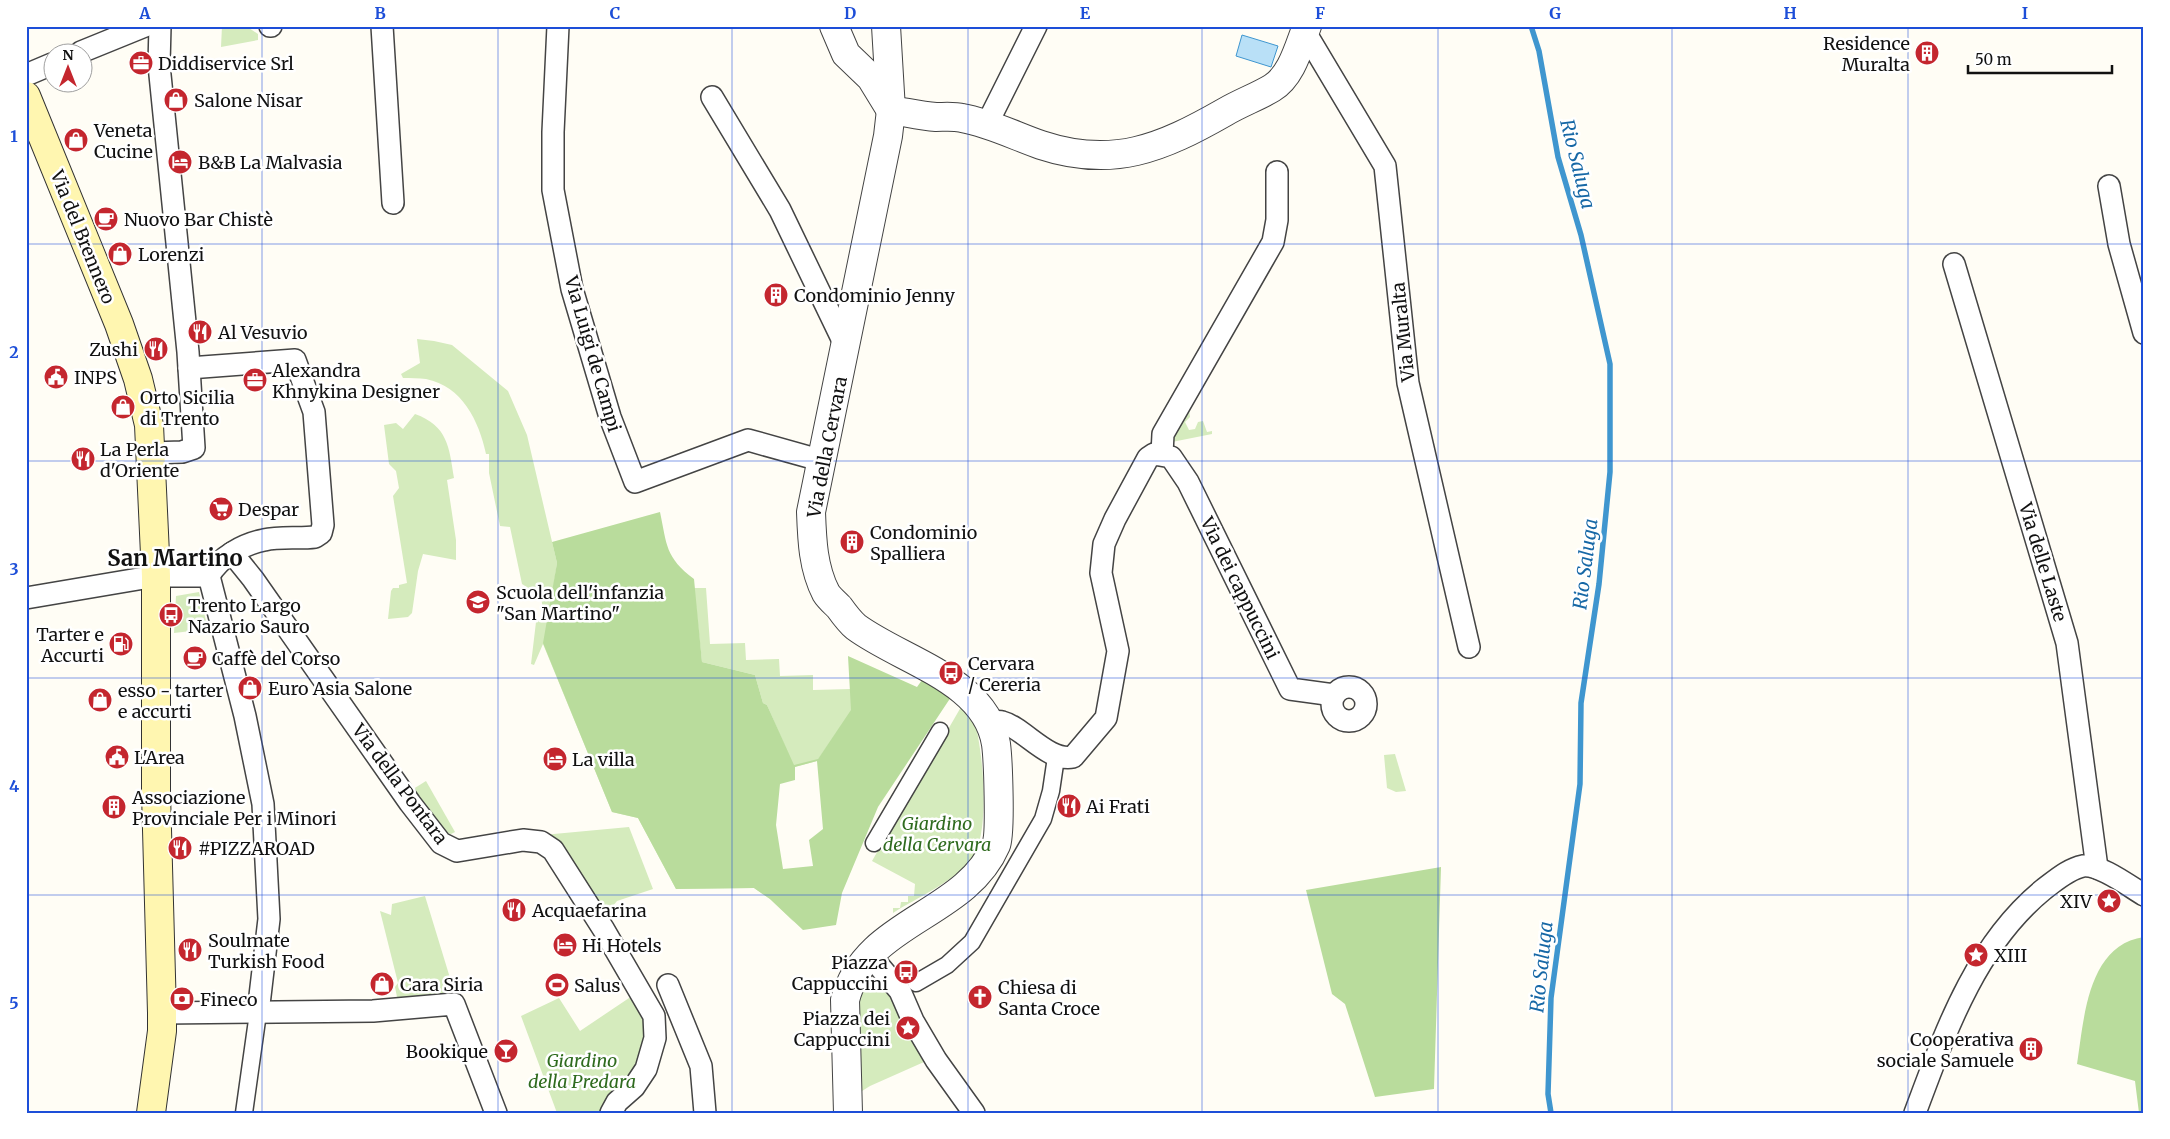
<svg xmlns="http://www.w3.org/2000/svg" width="2170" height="1139" font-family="Merriweather,serif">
  <rect width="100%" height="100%" fill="#fffdf5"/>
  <g fill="#d5ebbd">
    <path d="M222,26H246L258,34V40L221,47Z"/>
    <path d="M417,339L434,341L452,345L508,391L527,435L557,563L553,590L675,777L794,922L770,899L754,888L676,889L638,818L612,812L543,644L534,665L531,664L536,622L544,618L541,596L522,584L510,527L500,526L489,473V454H486C479,421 462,386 426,379C419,378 410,378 403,378L401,374L420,363Z"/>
    <path d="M1189,410L1190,417L1185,422L1189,430L1195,429L1198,422L1203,421L1207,432L1212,431V434L1172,442L1169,433Z"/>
    <path d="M415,414C448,426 449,447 454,478L447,480L456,540V560L423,554L418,571L412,613L408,617L388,619L391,591L393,588H399V585L407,583L393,496L399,488L396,471L389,464L384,425L396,423L403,429Z"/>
    <path d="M694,588H706L710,644L745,643L746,660L779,659L780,676L813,675V690L851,689L852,710L817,761L794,767L767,705L763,703L755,675L702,662Z"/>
    <path d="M199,592L208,629L174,633L176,596Z"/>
    <path d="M961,707L973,716C983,745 992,838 970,862C949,884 918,897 893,913V908H900L901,902H908V896H914L915,884L872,861Z"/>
    <path d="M1395,754L1406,791L1396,792L1387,788L1384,755Z"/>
    <path d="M426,781L455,832L451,834L434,828L410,791Z"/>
    <path d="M629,827L653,889L617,901L604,917C585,883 576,856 543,835Z"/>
    <path d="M425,896L454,991L428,999L398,1002L395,987L398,983L380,911L391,915L392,904Z"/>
    <path d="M867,981L879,983L890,994L924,1062L870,1086L862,1091L858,1098L854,986Z"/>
    <path d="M635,994L648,1024L637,1072C620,1083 613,1095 604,1113H557L521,1016L559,998L580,1031Z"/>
  </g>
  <g fill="#b9dc9c" fill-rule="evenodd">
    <path d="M660,512C667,545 665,557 694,579L702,662L755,675L763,703L767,705L794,765L818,759L851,710L848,656L917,687L922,680L951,697L878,807L842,893L836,925L803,930L770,899L754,888L676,889L638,818L612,812L543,643L557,563L552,542ZM817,761L823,829L809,840L813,866L783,869L776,825L780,784L795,780V767Z"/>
    <path d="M1441,867L1434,1089L1375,1097L1345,1004L1332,994L1306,890Z"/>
    <path d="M2144,937V1113H2139L2135,1081L2077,1064C2084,1020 2087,945 2144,937Z"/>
  </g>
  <path fill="#b9e0f7" stroke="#3f96cf" d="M1242,35L1278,46L1271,67L1236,56Z"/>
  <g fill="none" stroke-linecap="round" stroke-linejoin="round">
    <path stroke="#3f96cf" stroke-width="5.5" d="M1531,26L1539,51L1558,157L1581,235L1610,364V472L1599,584L1581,703L1580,784L1551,998L1548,1094L1551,1113"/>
    <defs>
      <g id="pedestrian">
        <path d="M874,843L940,731"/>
        <path d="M916,983L947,965L972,942L1043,819L1051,791L1055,764"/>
        <path d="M244,1113L258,1013"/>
      </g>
      <g id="minor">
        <path d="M270,26H271"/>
        <path d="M382,26L393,203"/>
        <path d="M558,26L553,132V190L572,289L610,417L635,482L748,440L823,461"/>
        <path d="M1305,32L1385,166L1408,383L1469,647"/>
        <path d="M81,52L145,26"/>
        <path d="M26,75L52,64"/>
        <path d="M712,97L780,210L846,347"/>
        <path d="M987,124L1036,26"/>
        <path d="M2109,186L2119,244L2144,333"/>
        <path d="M1954,264L2067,643L2097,868"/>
        <path d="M189,368L295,360L314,412L323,525L321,533L315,537C299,539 280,536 264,540C244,544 219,557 209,576L245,716L263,804L269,919L258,1013"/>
        <path d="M151,453L182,452L194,448L188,352L159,65L160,26"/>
        <path d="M1162,454L1163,434L1273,242L1277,220V172"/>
        <path d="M232,553L253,579L410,803L441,843L457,851L523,840L541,842L553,850L604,930L654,1016L655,1038L646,1069L634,1087L617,1102L611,1113"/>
        <path d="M26,598L156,576H209"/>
        <circle cx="1349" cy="704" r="17"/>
        <path d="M990,722C993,722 999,721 1002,722C1024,728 1048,762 1073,757L1106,718L1118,651L1101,573L1104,544L1115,519L1148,458L1154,454L1171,457L1188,482L1290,689L1334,695"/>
        <path d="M870,955L900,991L913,1021L936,1060L974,1113"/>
        <path d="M668,985L701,1066L705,1113"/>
        <path d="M162,1013L373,1011L454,1004L496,1113"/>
        <path d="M1915,1113C1945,1033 1975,945 2044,889C2055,881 2068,869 2083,866C2100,864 2129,886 2144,895"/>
      </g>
      <g id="tertiary">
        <path d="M834,26L846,54L871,78L890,109"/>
        <path d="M891,110C905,112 921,116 936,117C944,117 954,116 962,118C990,123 1015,136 1041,145C1113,169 1162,148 1225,112C1240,103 1257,97 1272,88C1292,76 1299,46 1307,26"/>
        <path d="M848,1113L845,1000C865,920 965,917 996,845C1001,834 998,759 996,744C986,680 902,661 856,627C850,622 844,614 839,607C835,603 829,598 826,593C813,568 812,540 811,512L888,136L891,110L886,26"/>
      </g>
      <path id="secondary" d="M26,96L119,324L138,379L149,425L156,576V793L162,1013V1031L151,1113"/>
    </defs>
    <use href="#pedestrian" stroke="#444" stroke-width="19"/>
    <use href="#minor" stroke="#444" stroke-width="24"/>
    <use href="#tertiary" stroke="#444" stroke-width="30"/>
    <use href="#secondary" stroke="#333" stroke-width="30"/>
    <use href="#pedestrian" stroke="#fff" stroke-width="16"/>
    <use href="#minor" stroke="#fff" stroke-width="21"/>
    <use href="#tertiary" stroke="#fff" stroke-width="28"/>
    <use href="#secondary" stroke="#fff6b0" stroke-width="28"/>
  </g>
  <path fill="none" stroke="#1d4ed8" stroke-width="1" stroke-opacity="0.55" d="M262,26V1113M498,26V1113M732,26V1113M968,26V1113M1202,26V1113M1438,26V1113M1672,26V1113M1908,26V1113M26,244H2144M26,461H2144M26,678H2144M26,895H2144"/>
  <defs>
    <symbol id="building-disc" viewBox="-11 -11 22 22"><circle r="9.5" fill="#c4262e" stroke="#fff"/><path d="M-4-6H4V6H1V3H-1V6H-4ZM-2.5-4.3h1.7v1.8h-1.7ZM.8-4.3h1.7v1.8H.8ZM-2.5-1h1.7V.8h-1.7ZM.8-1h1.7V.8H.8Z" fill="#fff"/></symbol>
    <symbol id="office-disc" viewBox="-11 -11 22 22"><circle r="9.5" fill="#c4262e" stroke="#fff"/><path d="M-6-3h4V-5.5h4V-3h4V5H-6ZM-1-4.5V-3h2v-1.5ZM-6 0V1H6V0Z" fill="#fff"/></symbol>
    <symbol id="shop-disc" viewBox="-11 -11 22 22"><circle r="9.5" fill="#c4262e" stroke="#fff"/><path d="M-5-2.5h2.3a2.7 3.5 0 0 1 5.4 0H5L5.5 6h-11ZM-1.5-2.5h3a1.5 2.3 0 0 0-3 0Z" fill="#fff"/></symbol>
    <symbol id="hotel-disc" viewBox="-11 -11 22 22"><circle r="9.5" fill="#c4262e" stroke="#fff"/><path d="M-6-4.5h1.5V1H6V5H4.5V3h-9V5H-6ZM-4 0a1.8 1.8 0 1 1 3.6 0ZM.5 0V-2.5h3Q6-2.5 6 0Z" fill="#fff"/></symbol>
    <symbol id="cafe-disc" viewBox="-11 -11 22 22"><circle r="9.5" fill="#c4262e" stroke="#fff"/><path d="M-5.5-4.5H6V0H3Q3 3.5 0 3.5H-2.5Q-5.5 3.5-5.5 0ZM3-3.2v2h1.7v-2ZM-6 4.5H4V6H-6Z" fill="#fff"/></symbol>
    <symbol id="restaurant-disc" viewBox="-11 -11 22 22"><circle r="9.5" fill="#c4262e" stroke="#fff"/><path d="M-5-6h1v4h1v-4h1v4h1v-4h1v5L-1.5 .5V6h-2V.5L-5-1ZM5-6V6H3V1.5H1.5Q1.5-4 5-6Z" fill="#fff"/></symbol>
    <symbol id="civic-disc" viewBox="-11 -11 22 22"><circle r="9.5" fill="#c4262e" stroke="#fff"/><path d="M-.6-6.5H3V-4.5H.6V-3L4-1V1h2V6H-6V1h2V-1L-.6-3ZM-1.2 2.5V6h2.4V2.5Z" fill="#fff"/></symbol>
    <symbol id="supermarket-disc" viewBox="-11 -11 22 22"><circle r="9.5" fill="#c4262e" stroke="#fff"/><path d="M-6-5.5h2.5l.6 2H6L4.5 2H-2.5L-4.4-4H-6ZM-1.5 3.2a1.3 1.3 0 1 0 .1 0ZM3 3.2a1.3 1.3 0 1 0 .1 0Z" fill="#fff"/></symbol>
    <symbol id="school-disc" viewBox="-11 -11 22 22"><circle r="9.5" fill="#c4262e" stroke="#fff"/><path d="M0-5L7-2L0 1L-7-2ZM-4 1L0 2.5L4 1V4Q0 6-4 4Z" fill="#fff"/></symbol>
    <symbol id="bus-disc" viewBox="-11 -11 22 22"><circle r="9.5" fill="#c4262e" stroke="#fff"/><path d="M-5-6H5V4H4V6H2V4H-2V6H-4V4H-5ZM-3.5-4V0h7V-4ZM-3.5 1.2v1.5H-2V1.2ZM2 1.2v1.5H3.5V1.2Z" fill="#fff"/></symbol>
    <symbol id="fuel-disc" viewBox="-11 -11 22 22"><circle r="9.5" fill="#c4262e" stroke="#fff"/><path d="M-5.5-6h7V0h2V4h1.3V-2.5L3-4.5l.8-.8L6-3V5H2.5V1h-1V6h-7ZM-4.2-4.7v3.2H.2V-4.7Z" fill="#fff"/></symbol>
    <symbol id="sight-disc" viewBox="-11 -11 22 22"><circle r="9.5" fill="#c4262e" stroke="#fff"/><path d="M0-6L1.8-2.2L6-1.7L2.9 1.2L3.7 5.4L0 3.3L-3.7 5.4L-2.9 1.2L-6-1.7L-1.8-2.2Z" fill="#fff"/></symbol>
    <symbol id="stadium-disc" viewBox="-11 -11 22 22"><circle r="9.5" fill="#c4262e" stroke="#fff"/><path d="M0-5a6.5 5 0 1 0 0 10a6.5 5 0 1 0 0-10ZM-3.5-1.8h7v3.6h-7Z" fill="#fff"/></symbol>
    <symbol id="church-disc" viewBox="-11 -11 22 22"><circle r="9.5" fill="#c4262e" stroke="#fff"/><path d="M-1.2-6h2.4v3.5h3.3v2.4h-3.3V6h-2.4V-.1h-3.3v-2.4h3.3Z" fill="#fff"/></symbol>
    <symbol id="bank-disc" viewBox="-11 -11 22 22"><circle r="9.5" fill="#c4262e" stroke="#fff"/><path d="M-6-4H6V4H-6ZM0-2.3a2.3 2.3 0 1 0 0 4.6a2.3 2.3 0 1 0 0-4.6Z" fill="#fff"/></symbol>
    <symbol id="bar-disc" viewBox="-11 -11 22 22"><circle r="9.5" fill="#c4262e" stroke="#fff"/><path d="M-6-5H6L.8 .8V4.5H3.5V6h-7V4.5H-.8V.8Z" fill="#fff"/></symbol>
  </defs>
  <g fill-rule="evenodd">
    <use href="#building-disc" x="1913" y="39" width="28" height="28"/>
    <use href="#office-disc" x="127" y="49" width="28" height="28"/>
    <use href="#shop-disc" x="162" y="86" width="28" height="28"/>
    <use href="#shop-disc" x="62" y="126" width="28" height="28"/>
    <use href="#hotel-disc" x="166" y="148" width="28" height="28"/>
    <use href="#cafe-disc" x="92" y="205" width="28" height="28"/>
    <use href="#shop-disc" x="106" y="240" width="28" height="28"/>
    <use href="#building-disc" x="762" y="281" width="28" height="28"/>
    <use href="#restaurant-disc" x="186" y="318" width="28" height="28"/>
    <use href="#restaurant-disc" x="142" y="335" width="28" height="28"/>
    <use href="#civic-disc" x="42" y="363" width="28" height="28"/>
    <use href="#office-disc" x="241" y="366" width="28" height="28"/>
    <use href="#shop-disc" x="109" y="393" width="28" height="28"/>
    <use href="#restaurant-disc" x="69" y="445" width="28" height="28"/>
    <use href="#supermarket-disc" x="207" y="495" width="28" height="28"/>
    <use href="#building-disc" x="838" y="528" width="28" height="28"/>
    <use href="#school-disc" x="464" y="588" width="28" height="28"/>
    <use href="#bus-disc" x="157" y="601" width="28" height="28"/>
    <use href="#fuel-disc" x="107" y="630" width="28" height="28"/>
    <use href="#cafe-disc" x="181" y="644" width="28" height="28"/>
    <use href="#bus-disc" x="937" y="659" width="28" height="28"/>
    <use href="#shop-disc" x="236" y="674" width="28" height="28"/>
    <use href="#shop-disc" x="86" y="686" width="28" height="28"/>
    <use href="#civic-disc" x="103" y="743" width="28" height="28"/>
    <use href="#hotel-disc" x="541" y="745" width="28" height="28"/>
    <use href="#restaurant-disc" x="1055" y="792" width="28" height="28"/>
    <use href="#building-disc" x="100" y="793" width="28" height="28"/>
    <use href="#restaurant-disc" x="166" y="834" width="28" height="28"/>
    <use href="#sight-disc" x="2095" y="887" width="28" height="28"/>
    <use href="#restaurant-disc" x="500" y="896" width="28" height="28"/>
    <use href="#hotel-disc" x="551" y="931" width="28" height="28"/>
    <use href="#restaurant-disc" x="176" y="936" width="28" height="28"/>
    <use href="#sight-disc" x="1962" y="941" width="28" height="28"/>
    <use href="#bus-disc" x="892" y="958" width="28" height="28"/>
    <use href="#shop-disc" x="368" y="970" width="28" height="28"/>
    <use href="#stadium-disc" x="543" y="971" width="28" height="28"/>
    <use href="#church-disc" x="966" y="983" width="28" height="28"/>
    <use href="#bank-disc" x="168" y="985" width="28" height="28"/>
    <use href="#sight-disc" x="894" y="1014" width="28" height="28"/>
    <use href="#building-disc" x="2017" y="1035" width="28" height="28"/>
    <use href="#bar-disc" x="492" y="1037" width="28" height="28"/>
  </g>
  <g text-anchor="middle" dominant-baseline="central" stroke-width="5" stroke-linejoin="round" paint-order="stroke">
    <g font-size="18" fill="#111" stroke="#fff" text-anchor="start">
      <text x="1910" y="43" text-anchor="end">Residence<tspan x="1910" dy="21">Muralta</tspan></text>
      <text x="158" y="63">Diddiservice Srl</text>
      <text x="194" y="100">Salone Nisar</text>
      <text x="94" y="130">Veneta<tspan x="94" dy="21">Cucine</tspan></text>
      <text x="198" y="162">B&amp;B La Malvasia</text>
      <text x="124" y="219">Nuovo Bar Chistè</text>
      <text x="138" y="254">Lorenzi</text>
      <text x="794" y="295">Condominio Jenny</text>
      <text x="218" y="332">Al Vesuvio</text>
      <text x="138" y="349" text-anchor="end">Zushi</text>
      <text x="272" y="370">Alexandra<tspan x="272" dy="21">Khnykina Designer</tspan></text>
      <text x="74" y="377">INPS</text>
      <text x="140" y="397">Orto Sicilia<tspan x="140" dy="21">di Trento</tspan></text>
      <text x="100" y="449">La Perla<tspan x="100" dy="21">d'Oriente</tspan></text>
      <text x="238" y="509">Despar</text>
      <text x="870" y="532">Condominio<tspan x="870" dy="21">Spalliera</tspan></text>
      <text x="496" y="592">Scuola dell'infanzia<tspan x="496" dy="21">"San Martino"</tspan></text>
      <text x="188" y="605">Trento Largo<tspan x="188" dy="21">Nazario Sauro</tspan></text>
      <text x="104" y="634" text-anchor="end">Tarter e<tspan x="104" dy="21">Accurti</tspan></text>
      <text x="212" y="658">Caffè del Corso</text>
      <text x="968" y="663">Cervara<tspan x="968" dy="21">/ Cereria</tspan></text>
      <text x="268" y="688">Euro Asia Salone</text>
      <text x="118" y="690">esso - tarter<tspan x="118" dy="21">e accurti</tspan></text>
      <text x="134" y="757">L'Area</text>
      <text x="572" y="759">La villa</text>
      <text x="132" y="797">Associazione<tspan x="132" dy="21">Provinciale Per i Minori</tspan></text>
      <text x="1086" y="806">Ai Frati</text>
      <text x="198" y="848">#PIZZAROAD</text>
      <text x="2092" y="901" text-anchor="end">XIV</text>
      <text x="532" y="910">Acquaefarina</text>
      <text x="208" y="940">Soulmate<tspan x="208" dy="21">Turkish Food</tspan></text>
      <text x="582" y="945">Hi Hotels</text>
      <text x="1994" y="955">XIII</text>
      <text x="888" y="962" text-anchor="end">Piazza<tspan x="888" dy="21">Cappuccini</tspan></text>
      <text x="400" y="984">Cara Siria</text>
      <text x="574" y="985">Salus</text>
      <text x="998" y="987">Chiesa di<tspan x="998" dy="21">Santa Croce</tspan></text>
      <text x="200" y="999">Fineco</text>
      <text x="890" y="1018" text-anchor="end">Piazza dei<tspan x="890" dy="21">Cappuccini</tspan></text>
      <text x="2014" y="1039" text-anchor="end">Cooperativa<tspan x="2014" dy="21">sociale Samuele</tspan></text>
      <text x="488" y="1051" text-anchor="end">Bookique</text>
    </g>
    <g font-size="18" fill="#111" stroke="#fff">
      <text transform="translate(83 237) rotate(68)">Via del Brennero</text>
      <text transform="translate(1403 332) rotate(-96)">Via Muralta</text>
      <text transform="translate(593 354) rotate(74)">Via Luigi de Campi</text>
      <text transform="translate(827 447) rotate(-79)">Via della Cervara</text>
      <text transform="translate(2043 562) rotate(73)">Via delle Laste</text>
      <text transform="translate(1240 588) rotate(64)">Via dei cappuccini</text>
      <text transform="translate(400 784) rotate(53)">Via della Pontara</text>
    </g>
    <g font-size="18" font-style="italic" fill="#2f6b1f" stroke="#fff">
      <text x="937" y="823">Giardino<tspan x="937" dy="21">della Cervara</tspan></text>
      <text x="582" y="1060">Giardino<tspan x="582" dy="21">della Predara</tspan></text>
    </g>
    <g font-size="19" font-style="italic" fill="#1768a6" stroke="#fff">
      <text transform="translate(1578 164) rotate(76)">Rio Saluga</text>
      <text transform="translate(1585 564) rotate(-83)">Rio Saluga</text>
      <text transform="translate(1541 967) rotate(-84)">Rio Saluga</text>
    </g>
    <g font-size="22" font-weight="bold" fill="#111" stroke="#fff">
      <text x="175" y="558">San Martino</text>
    </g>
  </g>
  <rect width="2170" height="1139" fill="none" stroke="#ffffff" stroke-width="55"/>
  <g transform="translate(68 68)"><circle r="24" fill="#ffffff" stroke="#a0a0a0"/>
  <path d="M0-4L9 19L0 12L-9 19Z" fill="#c4262e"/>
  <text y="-8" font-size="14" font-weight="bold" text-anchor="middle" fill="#111111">N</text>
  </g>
  <path d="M1968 65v8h144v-8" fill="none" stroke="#111111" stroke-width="2.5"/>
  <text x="1975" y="65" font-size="15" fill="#111111" stroke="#ffffff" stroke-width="4" paint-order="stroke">50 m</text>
  <rect x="28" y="28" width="2114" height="1084" fill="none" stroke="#1d4ed8" stroke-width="2"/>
  <g font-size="16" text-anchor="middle" font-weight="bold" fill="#1d4ed8">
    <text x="145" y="19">A</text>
    <text x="380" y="19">B</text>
    <text x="615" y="19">C</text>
    <text x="850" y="19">D</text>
    <text x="1085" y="19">E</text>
    <text x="1320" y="19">F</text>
    <text x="1555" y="19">G</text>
    <text x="1790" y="19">H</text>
    <text x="2025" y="19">I</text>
    <text x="14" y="142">1</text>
    <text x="14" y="358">2</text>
    <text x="14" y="575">3</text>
    <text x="14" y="792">4</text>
    <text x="14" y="1009">5</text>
  </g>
</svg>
